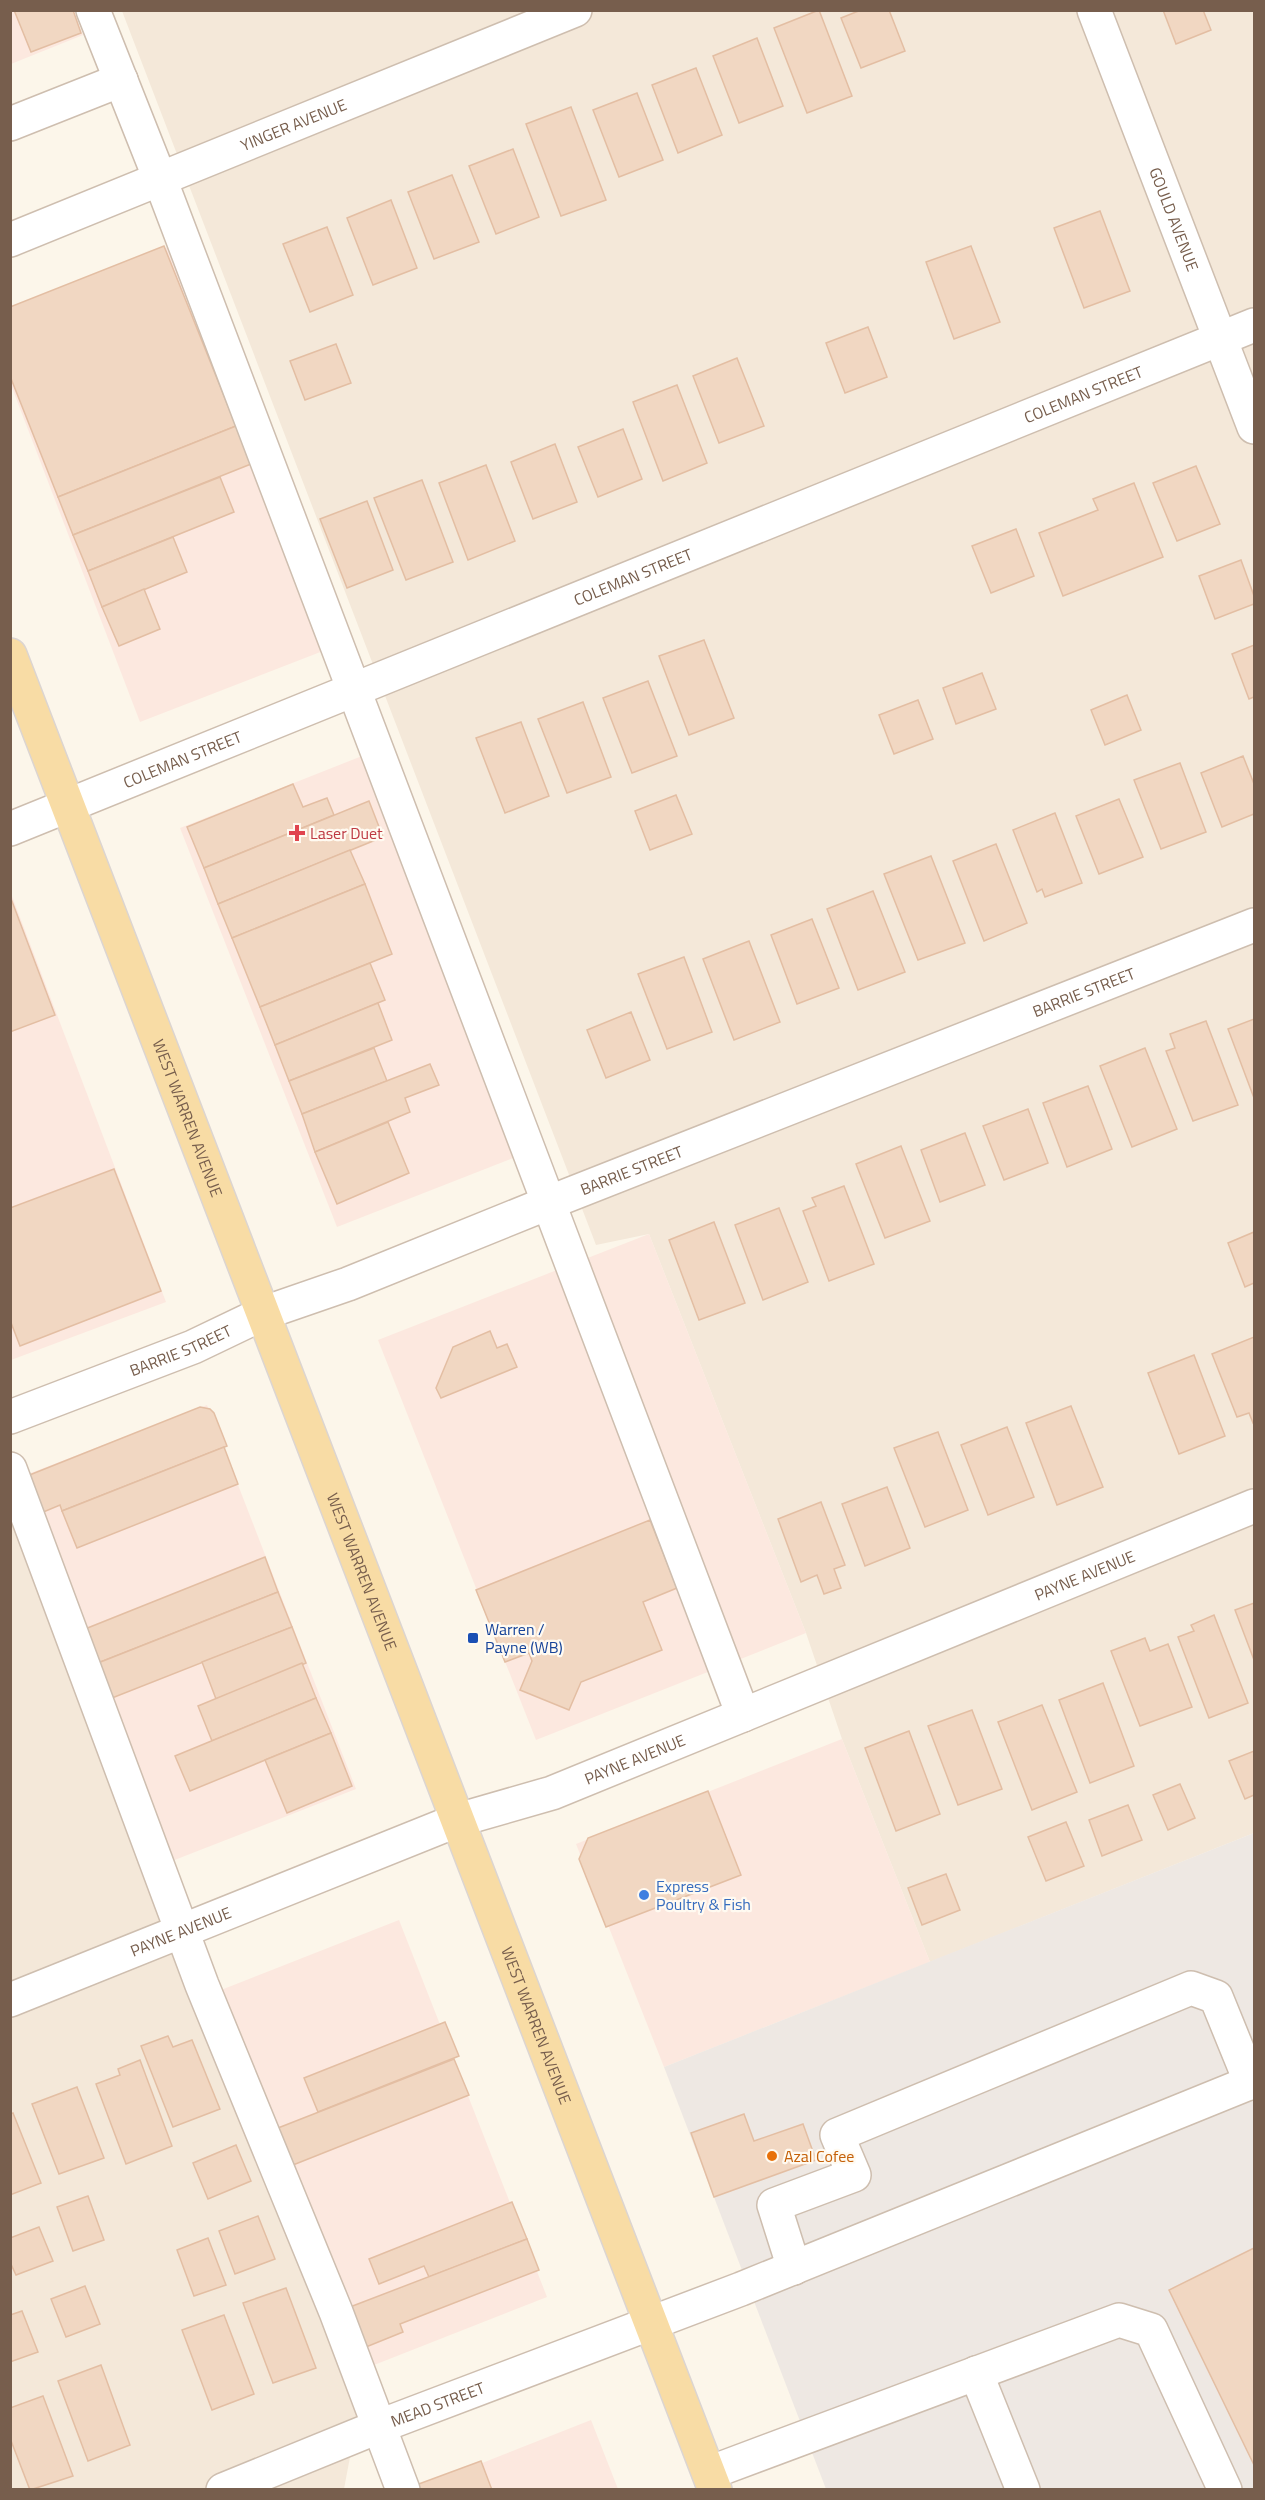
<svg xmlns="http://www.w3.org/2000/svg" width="1265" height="2500" font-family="'Titillium Web',sans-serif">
  <rect width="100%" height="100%" fill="#fcf6ea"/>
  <g fill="#f4e8d9">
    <path d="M122,11H1254V1833L930,1962L842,1739L806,1633L649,1234L596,1245Z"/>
    <path d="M10,1470L364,2383L344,2489H11Z"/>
  </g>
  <g fill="#fce8df">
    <path d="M11,11H74L83,35L11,64Z"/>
    <path d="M168,247L323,651L140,722L11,385V307Z"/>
    <path d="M362,756L518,1156L337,1227L180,828Z"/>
    <path d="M10,891L166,1302L11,1360H10Z"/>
    <path d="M649,1234L806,1633L536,1740L378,1340Z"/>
    <path d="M207,1405L356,1789L172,1861L23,1476Z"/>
    <path d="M842,1739L930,1962L664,2067L576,1844Z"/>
    <path d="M399,1920L547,2297L369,2367L221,1990Z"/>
    <path d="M591,2420L618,2489L414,2490Z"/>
  </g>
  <path fill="#eee8e3" d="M1254,1833V2489H826L664,2067Z"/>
  <g fill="#f1d7c2" stroke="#e3bea3" stroke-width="1.5">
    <path d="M14,10H73L81,33L31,52Z"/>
    <path d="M819,10L852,96L807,113L774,28Z"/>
    <path d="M861,10H889L905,51L861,68L841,18Z"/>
    <path d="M1163,10H1203L1211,30L1176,44Z"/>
    <path d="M757,38L783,106L739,123L713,56Z"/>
    <path d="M696,68L722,135L678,153L652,85Z"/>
    <path d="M637,93L663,160L619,177L593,110Z"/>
    <path d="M571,107L606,200L561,216L526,124Z"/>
    <path d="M513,149L539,217L496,234L469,166Z"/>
    <path d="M452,175L479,242L434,259L408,192Z"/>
    <path d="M391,200L417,268L373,285L347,218Z"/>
    <path d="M1100,211L1130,291L1084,308L1054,228Z"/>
    <path d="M327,227L353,295L310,312L283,244Z"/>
    <path d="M164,246L236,426L58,497L10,376V307Z"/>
    <path d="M971,246L1000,322L954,339L926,262Z"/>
    <path d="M868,327L887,377L845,393L826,343Z"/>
    <path d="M336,344L351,383L305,400L290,361Z"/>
    <path d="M737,358L764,426L719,443L693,376Z"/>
    <path d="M677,385L707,463L663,481L633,402Z"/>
    <path d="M236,426L251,464L73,535L58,497Z"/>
    <path d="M623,429L642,479L598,497L578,447Z"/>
    <path d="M555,444L577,502L533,519L511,462Z"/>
    <path d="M486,465L515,541L468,560L439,483Z"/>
    <path d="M1196,466L1220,524L1177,541L1153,483Z"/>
    <path d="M220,477L234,512L88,571L73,535Z"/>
    <path d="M422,480L453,562L406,580L374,498Z"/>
    <path d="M1134,483L1163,557L1063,596L1039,533L1098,510L1093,499Z"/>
    <path d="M367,501L393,570L347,588L320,519Z"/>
    <path d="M1016,529L1034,576L991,593L972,546Z"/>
    <path d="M173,537L187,572L102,607L88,571Z"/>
    <path d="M1241,560L1254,596V604L1215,619L1199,576Z"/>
    <path d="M144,589L160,629L119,646L102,607Z"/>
    <path d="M704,640L734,718L689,735L659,656Z"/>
    <path d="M1254,645V697L1249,699L1232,654Z"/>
    <path d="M982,673L996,709L956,724L943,688Z"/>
    <path d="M648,681L677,756L632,773L603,698Z"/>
    <path d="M1127,695L1141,730L1105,745L1091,710Z"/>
    <path d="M918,700L933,739L894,754L879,715Z"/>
    <path d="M583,702L611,777L567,793L538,719Z"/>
    <path d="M521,722L549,796L505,813L476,738Z"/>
    <path d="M1243,756L1254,784V814L1222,827L1201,773Z"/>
    <path d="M1180,763L1206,832L1161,849L1134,780Z"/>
    <path d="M293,784L303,807L327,798L334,815L204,868L187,827Z"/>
    <path d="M676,795L692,834L650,850L635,811Z"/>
    <path d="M1119,799L1143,857L1099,874L1076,816Z"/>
    <path d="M369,801L383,837L218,904L204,868Z"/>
    <path d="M1055,813L1082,883L1045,897L1042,889L1037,892L1013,830Z"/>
    <path d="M996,844L1027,923L984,941L953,861Z"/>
    <path d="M350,850L365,884L232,938L218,904Z"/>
    <path d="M931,856L965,943L918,960L884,874Z"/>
    <path d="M365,884L392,954L260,1007L232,938Z"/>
    <path d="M873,891L905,972L858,990L827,909Z"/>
    <path d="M10,896L55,1015L10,1032Z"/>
    <path d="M812,919L839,988L797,1004L771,935Z"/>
    <path d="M749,941L780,1022L734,1040L703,959Z"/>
    <path d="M684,957L712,1032L667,1049L638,974Z"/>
    <path d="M370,963L385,1000L275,1045L260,1007Z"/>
    <path d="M378,1003L392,1040L289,1081L275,1045Z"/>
    <path d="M631,1012L650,1060L606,1078L587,1030Z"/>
    <path d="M1254,1019V1098L1228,1029Z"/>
    <path d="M1206,1021L1238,1105L1193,1121L1166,1051L1175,1048L1170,1034Z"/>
    <path d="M374,1048L387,1081L302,1114L289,1081Z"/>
    <path d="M1145,1048L1177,1129L1132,1147L1100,1066Z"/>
    <path d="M430,1064L439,1085L405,1098L410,1112L315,1152L302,1114Z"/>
    <path d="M1088,1086L1112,1149L1067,1167L1043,1103Z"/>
    <path d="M1028,1109L1048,1163L1004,1180L983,1126Z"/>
    <path d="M388,1122L409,1173L337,1204L315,1152Z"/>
    <path d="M965,1133L985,1185L940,1202L921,1150Z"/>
    <path d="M901,1146L930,1221L885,1238L856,1164Z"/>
    <path d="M114,1169L161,1291L20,1346L10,1320V1208Z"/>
    <path d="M844,1186L874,1264L829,1281L803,1211L816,1206L812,1198Z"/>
    <path d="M779,1208L808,1282L763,1300L735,1225Z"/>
    <path d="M714,1222L745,1303L699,1320L669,1240Z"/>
    <path d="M1254,1232V1283L1245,1287L1228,1243Z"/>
    <path d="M490,1331L497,1348L507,1344L517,1367L441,1398L436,1388L453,1347Z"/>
    <path d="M1254,1337V1422L1253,1423L1249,1413L1237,1417L1212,1354Z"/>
    <path d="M1194,1355L1225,1436L1179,1454L1148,1373Z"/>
    <path d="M1071,1406L1103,1487L1057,1505L1026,1423Z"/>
    <path d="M200,1407L210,1409L214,1413L227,1446L62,1511L60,1505L41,1513L27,1476Z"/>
    <path d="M1007,1427L1034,1497L988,1515L961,1445Z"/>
    <path d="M938,1432L968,1510L925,1527L894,1448Z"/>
    <path d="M224,1447L238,1484L77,1548L62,1511Z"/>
    <path d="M887,1487L910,1548L865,1566L842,1504Z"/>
    <path d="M821,1502L845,1565L834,1569L841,1588L824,1594L817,1575L801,1582L778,1519Z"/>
    <path d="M650,1520L677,1588L643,1602L662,1650L581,1682L569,1710L520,1690L532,1661L529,1653L505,1662L476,1590Z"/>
    <path d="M265,1557L278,1592L98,1663L85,1629Z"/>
    <path d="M278,1592L292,1627L112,1698L98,1663Z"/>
    <path d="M1254,1603V1660L1235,1610Z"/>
    <path d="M1214,1615L1248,1703L1209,1718L1178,1637L1194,1631L1191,1625Z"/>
    <path d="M292,1627L306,1663L216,1699L202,1662Z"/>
    <path d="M1145,1638L1150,1651L1168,1644L1192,1707L1140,1726L1111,1651Z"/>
    <path d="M302,1663L316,1698L212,1741L198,1706Z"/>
    <path d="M1103,1683L1134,1766L1090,1783L1059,1700Z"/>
    <path d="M316,1698L331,1733L190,1791L175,1756Z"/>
    <path d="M1042,1705L1077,1792L1032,1810L998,1722Z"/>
    <path d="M972,1710L1002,1789L958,1805L928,1726Z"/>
    <path d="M909,1731L940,1814L896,1831L865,1748Z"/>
    <path d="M331,1733L352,1786L287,1813L265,1760Z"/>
    <path d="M1254,1751V1795L1245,1799L1229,1761Z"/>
    <path d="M1180,1784L1195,1818L1168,1830L1153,1795Z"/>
    <path d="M708,1791L741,1875L606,1927L579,1859L588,1838Z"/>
    <path d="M1128,1805L1142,1840L1102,1856L1089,1820Z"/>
    <path d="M1066,1822L1084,1866L1046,1881L1028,1837Z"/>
    <path d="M946,1874L960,1910L922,1925L908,1888Z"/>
    <path d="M445,2022L459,2056L318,2112L304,2078Z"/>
    <path d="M168,2036L173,2047L192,2040L220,2109L173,2127L141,2046Z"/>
    <path d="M454,2059L469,2095L293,2165L278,2128Z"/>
    <path d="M140,2060L172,2146L126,2164L96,2084L120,2075L118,2069Z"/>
    <path d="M77,2087L104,2158L59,2174L32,2104Z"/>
    <path d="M13,2113L41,2183L10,2195V2114Z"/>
    <path d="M744,2114L754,2141L803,2124L816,2160L714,2197L691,2133Z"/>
    <path d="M236,2145L251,2181L208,2199L193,2163Z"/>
    <path d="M88,2196L104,2240L73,2251L57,2207Z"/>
    <path d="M512,2202L527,2239L429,2277L424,2266L379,2284L369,2259Z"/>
    <path d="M258,2216L275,2259L235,2274L219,2231Z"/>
    <path d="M39,2227L53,2261L16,2275L10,2262V2238Z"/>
    <path d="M208,2238L226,2285L194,2296L177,2250Z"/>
    <path d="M527,2239L539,2270L400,2324L403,2332L366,2347L350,2307Z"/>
    <path d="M1254,2248V2465L1169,2290Z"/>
    <path d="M85,2286L100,2324L66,2337L51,2299Z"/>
    <path d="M286,2288L316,2368L273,2383L243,2303Z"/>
    <path d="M22,2311L38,2352L10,2362V2315Z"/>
    <path d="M224,2315L254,2394L212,2410L182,2330Z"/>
    <path d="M101,2365L130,2445L88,2461L58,2381Z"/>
    <path d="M43,2396L73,2476L30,2490L10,2438V2408Z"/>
    <path d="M481,2461L492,2490H417L416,2485Z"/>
  </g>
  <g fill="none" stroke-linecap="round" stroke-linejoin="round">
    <defs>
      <g id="minor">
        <path d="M93,10L160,179L743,1715"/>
        <path id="s1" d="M1094,10L1254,427"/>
        <path d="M10,124L121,80"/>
        <path id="s2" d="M10,240L575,10"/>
        <path id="s3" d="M10,829L1254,325"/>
        <path id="s4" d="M10,1417L193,1347L264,1313L348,1284L548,1203L1254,925"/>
        <path d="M10,1469L202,1985L336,2312L403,2490"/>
        <path id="s5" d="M10,2000L458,1820L552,1793L1254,1506"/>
        <path d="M794,2268L774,2205L854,2175L837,2135L1191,1988L1216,1997L1251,2083"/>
        <path d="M976,2373L1023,2490"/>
        <path d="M709,2473L1119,2320L1151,2330L1225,2490"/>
        <path id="s6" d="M223,2490L380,2426L741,2289L1254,2081"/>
      </g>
      <g id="major">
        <path id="s7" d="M10,655L715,2490"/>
      </g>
    </defs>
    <use href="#minor" stroke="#cebeaf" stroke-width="36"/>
    <use href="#major" stroke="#dcd5d1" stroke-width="36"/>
    <use href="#minor" stroke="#fff" stroke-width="33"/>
    <use href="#major" stroke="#f8dca5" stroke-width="33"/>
  </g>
  <path fill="#e0444e" stroke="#fffaf1" stroke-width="2" d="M294 824h6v6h6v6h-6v6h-6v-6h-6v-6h6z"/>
  <rect fill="#1a4fb4" stroke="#fffaf1" stroke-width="2" x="467" y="1632" width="12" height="12" rx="3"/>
  <circle fill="#3f7fe0" stroke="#fffaf1" stroke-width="2" cx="644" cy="1895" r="6"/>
  <circle fill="#e8710a" stroke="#fffaf1" stroke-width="2" cx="772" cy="2156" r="6"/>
  <g text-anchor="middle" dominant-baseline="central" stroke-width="4.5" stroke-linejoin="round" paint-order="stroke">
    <g font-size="16" fill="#775e4d" stroke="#fffaf1">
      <text stroke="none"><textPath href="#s2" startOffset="306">YINGER AVENUE</textPath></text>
      <text stroke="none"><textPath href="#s1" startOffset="224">GOULD AVENUE</textPath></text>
      <text stroke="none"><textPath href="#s3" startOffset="1158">COLEMAN STREET</textPath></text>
      <text stroke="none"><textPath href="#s3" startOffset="672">COLEMAN STREET</textPath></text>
      <text stroke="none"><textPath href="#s3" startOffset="186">COLEMAN STREET</textPath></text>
      <text stroke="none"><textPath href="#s4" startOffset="1155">BARRIE STREET</textPath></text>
      <text stroke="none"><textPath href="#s7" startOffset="496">WEST WARREN AVENUE</textPath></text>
      <text stroke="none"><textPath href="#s4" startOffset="669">BARRIE STREET</textPath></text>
      <text stroke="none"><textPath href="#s4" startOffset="183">BARRIE STREET</textPath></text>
      <text stroke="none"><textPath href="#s7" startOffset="982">WEST WARREN AVENUE</textPath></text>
      <text stroke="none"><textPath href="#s5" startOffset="1156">PAYNE AVENUE</textPath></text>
      <text stroke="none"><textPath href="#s5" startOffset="670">PAYNE AVENUE</textPath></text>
      <text stroke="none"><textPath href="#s5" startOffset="184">PAYNE AVENUE</textPath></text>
      <text stroke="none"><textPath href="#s7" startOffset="1468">WEST WARREN AVENUE</textPath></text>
      <text stroke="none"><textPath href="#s6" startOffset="231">MEAD STREET</textPath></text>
    </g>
    <g font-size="16" fill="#be3a42" stroke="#fffaf1" text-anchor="start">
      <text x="310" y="833">Laser Duet</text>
    </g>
    <g font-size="16" fill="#164399" stroke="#fffaf1" text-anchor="start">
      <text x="485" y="1629">Warren /<tspan x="485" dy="18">Payne (WB)</tspan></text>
    </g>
    <g font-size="16" fill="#366cbe" stroke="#fffaf1" text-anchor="start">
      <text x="656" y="1886">Express<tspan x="656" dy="18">Poultry &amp; Fish</tspan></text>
    </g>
    <g font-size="16" fill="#c56008" stroke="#fffaf1" text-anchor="start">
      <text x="784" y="2156">Azal Cofee</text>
    </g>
  </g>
  <rect width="1265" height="2500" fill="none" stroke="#775e4d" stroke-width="24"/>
</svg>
